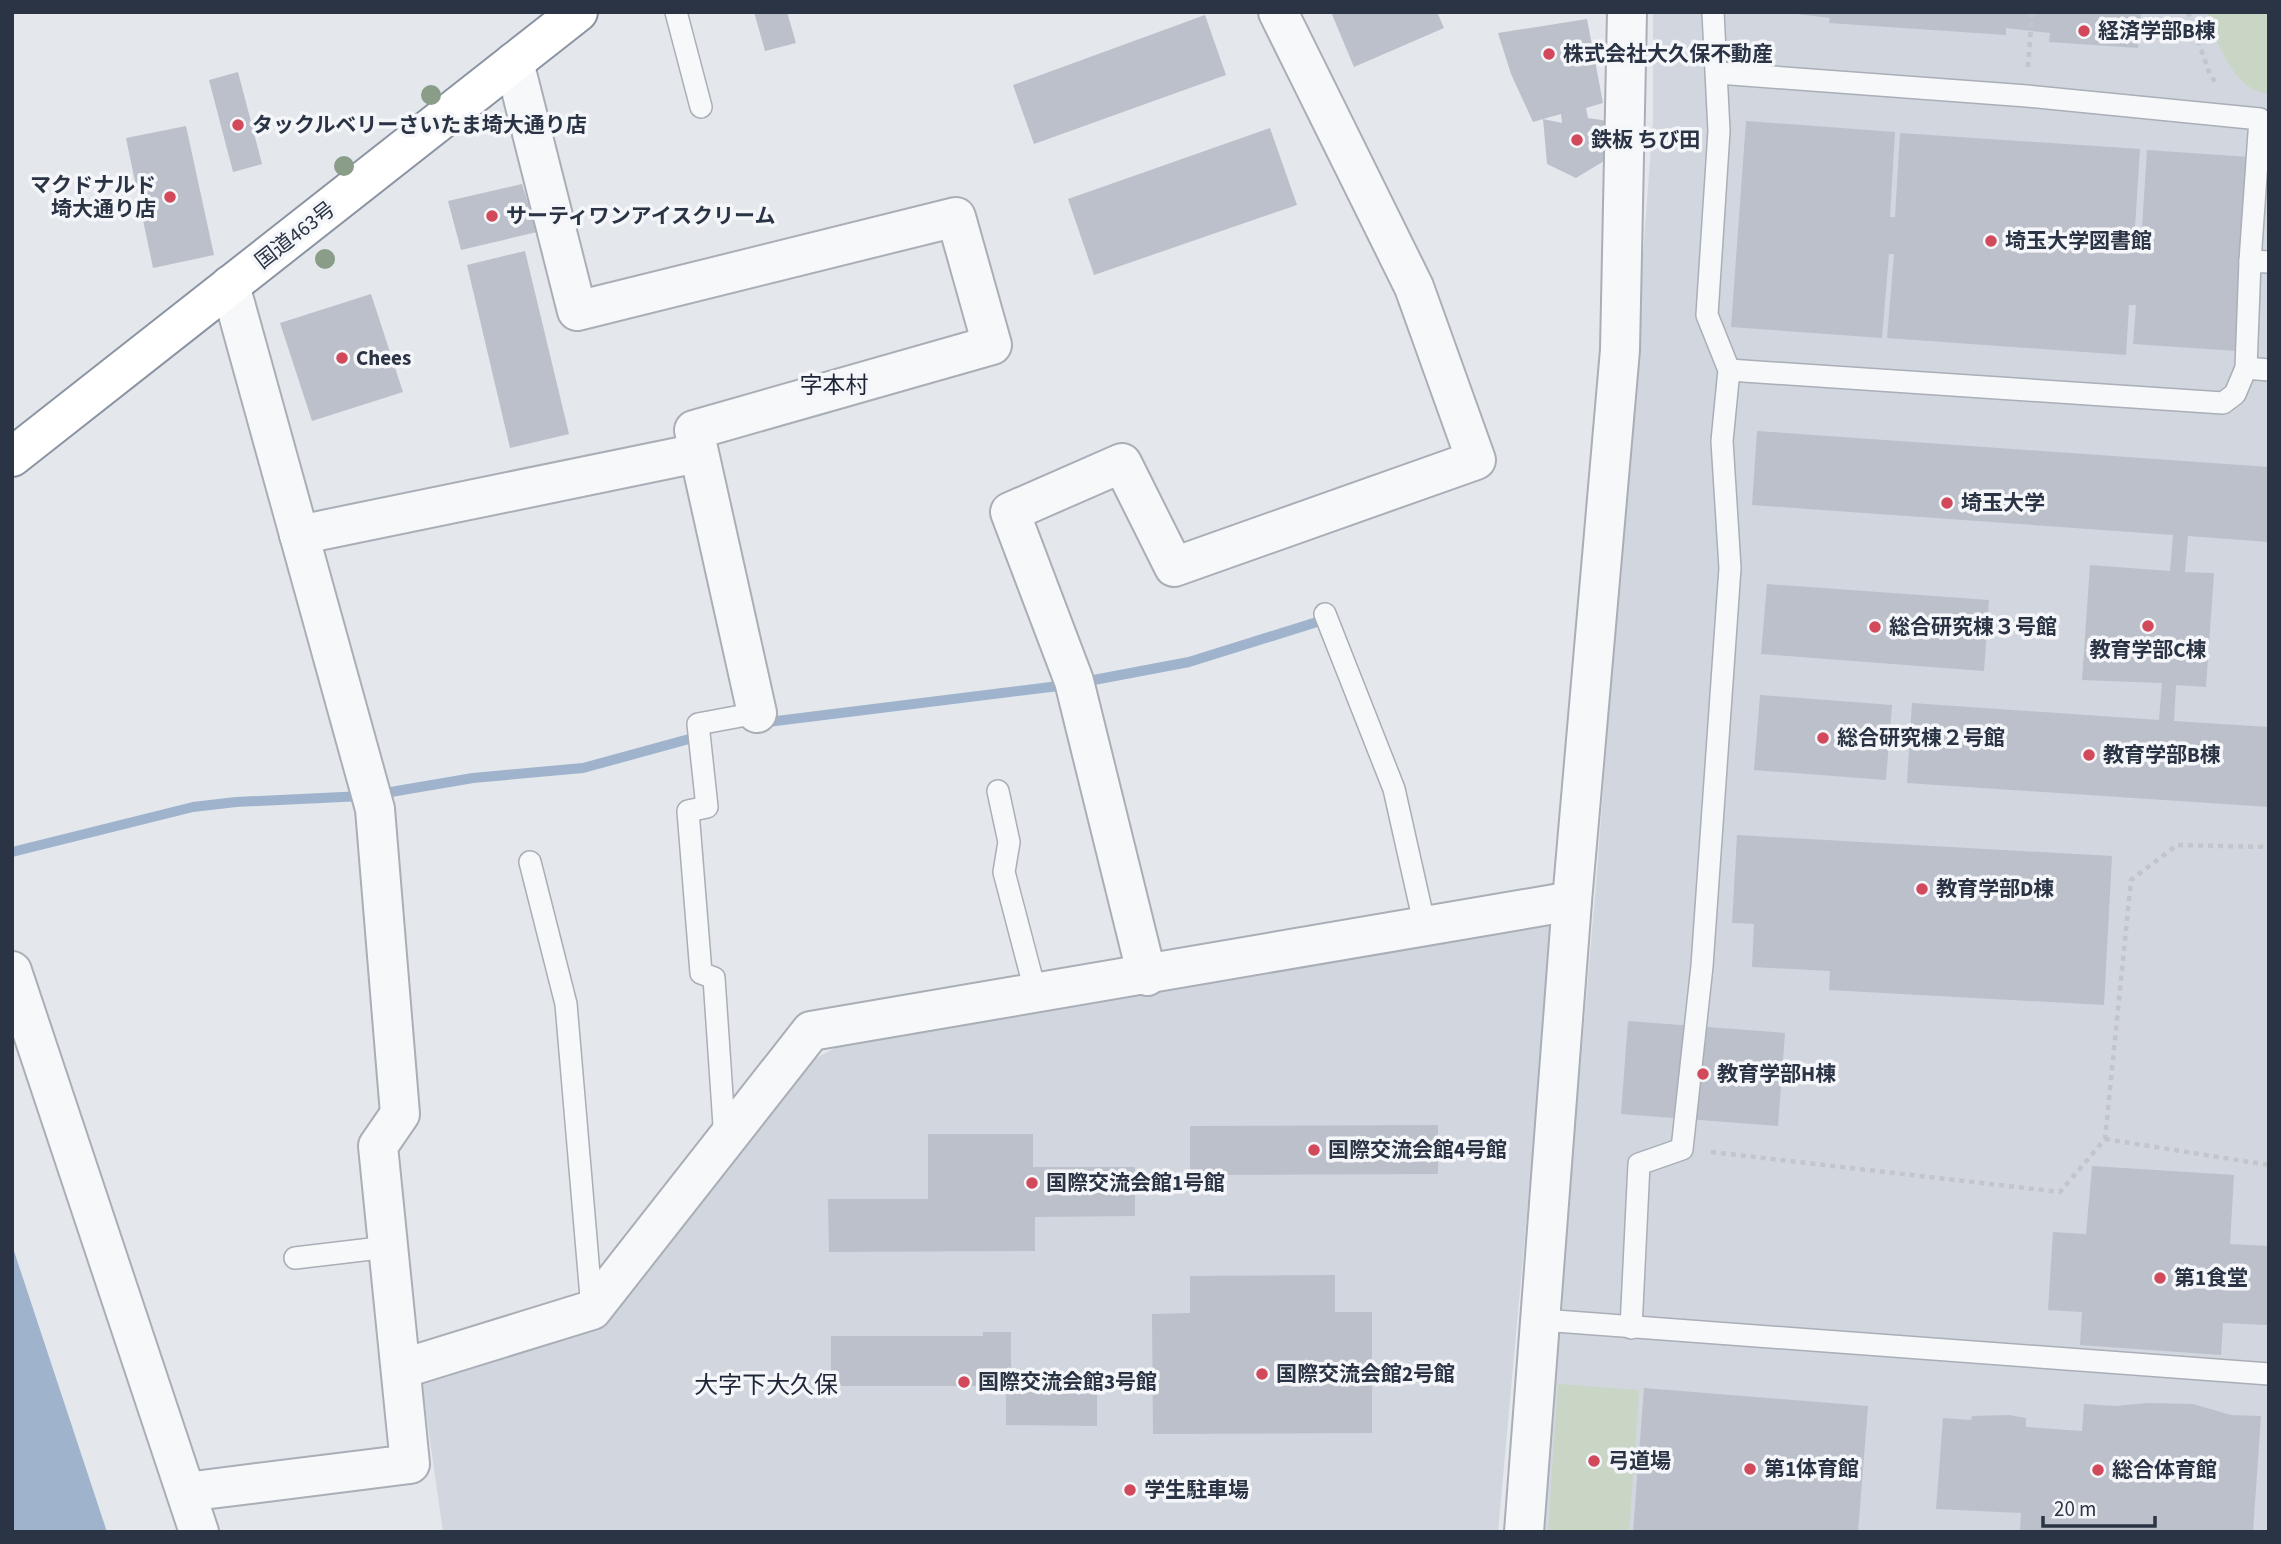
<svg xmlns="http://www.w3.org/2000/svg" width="2281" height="1544" font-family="'Source Sans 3','Noto Sans JP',sans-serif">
  <rect width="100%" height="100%" fill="#e4e7ec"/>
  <g fill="#d2d6de">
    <path d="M1653,12H2269V1532H1540L1596,885L1653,120Z"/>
    <path d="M1536,918L1553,928L1498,1532H443L422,1384L597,1328L795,1070L856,1036Z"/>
  </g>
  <g fill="#c9d6c5">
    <path d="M2207,12H2269V94C2234,91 2216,42 2207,12Z"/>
    <path d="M1558,1384L1639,1390L1629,1532H1548Z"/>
  </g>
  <path fill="#9fb4cc" d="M12,1245L107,1532H12Z"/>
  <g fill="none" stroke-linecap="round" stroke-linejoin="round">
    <g stroke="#9fb4cc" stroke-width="10">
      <path d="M1083,682L1189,662L1317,622"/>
      <path d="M760,723L1067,685"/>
      <path d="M379,794L473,778L583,768L700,736"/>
      <path d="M12,852L193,807L236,802L363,796"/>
    </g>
  </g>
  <g fill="#bbc0ca">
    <path d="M754,12H787L796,43L765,51Z"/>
    <path d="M1331,12H1437L1444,28L1354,67Z"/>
    <path d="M1781,12H2141L2138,48L2049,42L2050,33L2006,28V35L1829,23L1830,18Z"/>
    <path d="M1205,15L1226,75L1034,144L1013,85Z"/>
    <path d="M1587,19L1603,103L1586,108L1588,118L1608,121L1609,158L1576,178L1547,164L1543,119L1562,123L1561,114L1543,119L1533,122L1511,74L1498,33Z"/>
    <path d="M238,72L262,164L233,172L209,80Z"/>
    <path d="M1746,121L1895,132L1890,217H1895L1900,133L2140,149L2135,227L2142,228L2147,150L2249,157L2237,351L2133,344L2136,305H2129L2126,355L1887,338L1894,254H1889L1882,338L1731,327Z"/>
    <path d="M186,126L214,255L153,268L126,138Z"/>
    <path d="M1270,128L1297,205L1094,275L1068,199Z"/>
    <path d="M522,184L537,232L461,250L448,201Z"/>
    <path d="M525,251L569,434L510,448L467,265Z"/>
    <path d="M371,294L403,392L312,421L280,323Z"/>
    <path d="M1757,431L2269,467V542L2188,536L2185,572L2214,573L2206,687L2176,685L2174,721L2269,727V807L1907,783L1912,703L2159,720L2162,683L2082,680L2090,565L2170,571L2173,535L1752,505Z"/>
    <path d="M1767,584L1989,600L1984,671L1761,654Z"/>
    <path d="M1760,695L1892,705L1886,780L1754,770Z"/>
    <path d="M1737,835L2112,856L2104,1005L1829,990L1830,971L1752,967L1754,924L1732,923Z"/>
    <path d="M1628,1021L1785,1033L1778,1126L1621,1114Z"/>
    <path d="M1438,1125V1174L1190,1175V1126Z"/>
    <path d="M928,1134H1033V1167H1135V1216L1035,1217V1251L829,1252L828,1199H928Z"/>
    <path d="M2092,1166L2234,1175L2230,1244L2269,1246L2268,1325L2223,1323L2221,1355L2080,1345L2082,1312L2048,1310L2053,1232L2086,1234Z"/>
    <path d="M1335,1275V1312H1372V1433L1153,1434L1152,1314L1190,1313V1276Z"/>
    <path d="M983,1332H1011V1378H1097V1426L1006,1425V1393H981V1386H831V1336H983Z"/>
    <path d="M1644,1388L1868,1406L1858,1532H1633Z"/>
    <path d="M2147,1403L2193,1404L2231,1415L2261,1416L2253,1532H2020L2021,1513L1936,1509L1943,1418L1971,1420L1972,1416L2009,1415L2026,1418V1427L2082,1431L2084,1404L2116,1406Z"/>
  </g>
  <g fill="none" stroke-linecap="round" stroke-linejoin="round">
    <defs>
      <g id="lane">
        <path d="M676,12L701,107"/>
        <path d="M1718,73L2027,96L2260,119L2250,261"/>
        <path d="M2246,368L2250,261L2269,262"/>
        <path d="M1729,370L2223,403L2235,394L2246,368L2269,370"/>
        <path d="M1325,614L1394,789L1425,927"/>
        <path d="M998,791L1009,842L1004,872L1036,994"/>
        <path d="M530,862L566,1004L592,1309"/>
        <path d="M725,1140L714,978L701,973L688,811L707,807L698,724L757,713"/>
        <path d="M295,1258L388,1247"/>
        <path d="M1542,1320L2269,1374"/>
        <path d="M1631,1328L1639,1164L1682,1149L1702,966L1730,568L1722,441L1729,370L1707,315L1719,131L1713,12"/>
      </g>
      <g id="street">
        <path d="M514,62L577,311L956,217L992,345L694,430L757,713"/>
        <path d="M299,535L698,453"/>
        <path d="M12,971L199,1532"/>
        <path d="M1147,976L1074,681L1010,512L1122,463L1174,567L1476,460L1414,287L1278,12"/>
        <path d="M401,1369L592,1310L811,1031L1572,901"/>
        <path d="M186,1492L410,1464L378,1146L400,1114L375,809L230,285"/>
        <path d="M1524,1532L1572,901L1620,350L1627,12"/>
      </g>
      <path id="highway" d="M12,457L578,12"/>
    </defs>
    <use href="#lane" stroke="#a9aeb7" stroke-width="24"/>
    <use href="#street" stroke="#a9aeb7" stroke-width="42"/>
    <use href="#highway" stroke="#8b94a3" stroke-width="42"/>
    <g stroke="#c2c5cb" stroke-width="4.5" stroke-dasharray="5 5" stroke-linecap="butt">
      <path d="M2188,12L2210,75L2218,85"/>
      <path d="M2028,67L2032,12"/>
      <path d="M2105,1139L2269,1165"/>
      <path d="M1711,1152L2060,1192L2105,1139L2131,880L2177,845L2269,847"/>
    </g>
    <use href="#lane" stroke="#f7f8fa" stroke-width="21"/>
    <use href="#street" stroke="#f7f8fa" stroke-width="38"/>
    <use href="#highway" stroke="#fff" stroke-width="38"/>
  </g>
  <g fill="#899d89">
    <circle cx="431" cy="95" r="10"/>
    <circle cx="344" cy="166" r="10"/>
    <circle cx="325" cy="259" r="10"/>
  </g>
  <g fill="#d1495b" stroke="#f4f6f9" stroke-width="2.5">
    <circle cx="2084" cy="31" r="7"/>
    <circle cx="1549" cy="54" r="7"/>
    <circle cx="238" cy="125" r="7"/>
    <circle cx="1577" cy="140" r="7"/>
    <circle cx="170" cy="197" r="7"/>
    <circle cx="492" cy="216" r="7"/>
    <circle cx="1991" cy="241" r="7"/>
    <circle cx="342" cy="358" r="7"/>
    <circle cx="1947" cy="503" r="7"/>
    <circle cx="2148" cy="626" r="7"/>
    <circle cx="1875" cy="627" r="7"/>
    <circle cx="1823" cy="738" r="7"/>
    <circle cx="2089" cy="755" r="7"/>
    <circle cx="1922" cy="889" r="7"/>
    <circle cx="1703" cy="1074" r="7"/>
    <circle cx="1314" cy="1150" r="7"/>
    <circle cx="1032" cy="1183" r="7"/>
    <circle cx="2160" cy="1278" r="7"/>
    <circle cx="1262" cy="1374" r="7"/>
    <circle cx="964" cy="1382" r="7"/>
    <circle cx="1594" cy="1461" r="7"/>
    <circle cx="1750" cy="1469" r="7"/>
    <circle cx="2098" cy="1470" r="7"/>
    <circle cx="1130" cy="1490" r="7"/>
  </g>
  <g text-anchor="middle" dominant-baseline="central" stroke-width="7" stroke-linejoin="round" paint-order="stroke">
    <g font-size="21" font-weight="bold" fill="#2b3445" stroke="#f4f6f9" text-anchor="start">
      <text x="2098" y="31">経済学部B棟</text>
      <text x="1563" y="54">株式会社大久保不動産</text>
      <text x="252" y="125">タックルベリーさいたま埼大通り店</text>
      <text x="1591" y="140">鉄板 ちび田</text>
      <text x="156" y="185" text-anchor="end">マクドナルド<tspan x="156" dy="24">埼大通り店</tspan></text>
      <text x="506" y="216">サーティワンアイスクリーム</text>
      <text x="2005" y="241">埼玉大学図書館</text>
      <text x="356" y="358">Chees</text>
      <text x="1961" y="503">埼玉大学</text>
      <text x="1889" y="627">総合研究棟３号館</text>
      <text x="2148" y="650" text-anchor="middle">教育学部C棟</text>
      <text x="1837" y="738">総合研究棟２号館</text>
      <text x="2103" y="755">教育学部B棟</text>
      <text x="1936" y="889">教育学部D棟</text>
      <text x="1717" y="1074">教育学部H棟</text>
      <text x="1328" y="1150">国際交流会館4号館</text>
      <text x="1046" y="1183">国際交流会館1号館</text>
      <text x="2174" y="1278">第1食堂</text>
      <text x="1276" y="1374">国際交流会館2号館</text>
      <text x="978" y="1382">国際交流会館3号館</text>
      <text x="1608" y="1461">弓道場</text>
      <text x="1764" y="1469">第1体育館</text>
      <text x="2112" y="1470">総合体育館</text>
      <text x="1144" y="1490">学生駐車場</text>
    </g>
    <g font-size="21" fill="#2b3445" stroke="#f4f6f9">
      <text transform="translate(295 235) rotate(-38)">国道463号</text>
    </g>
    <g font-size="23" fill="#1d2536" stroke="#f4f6f9">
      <text x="834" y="385">字本村</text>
    </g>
    <g font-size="24" fill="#1d2536" stroke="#f4f6f9">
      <text x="766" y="1385">大字下大久保</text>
    </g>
  </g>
  <rect width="2281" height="1544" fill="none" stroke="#2b3445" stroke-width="28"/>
  <path d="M2043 1516v10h112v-10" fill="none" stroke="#2b3445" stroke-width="3.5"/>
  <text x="2054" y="1516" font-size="21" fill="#2b3445" stroke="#f4f6f9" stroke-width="5" paint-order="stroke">20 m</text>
</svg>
